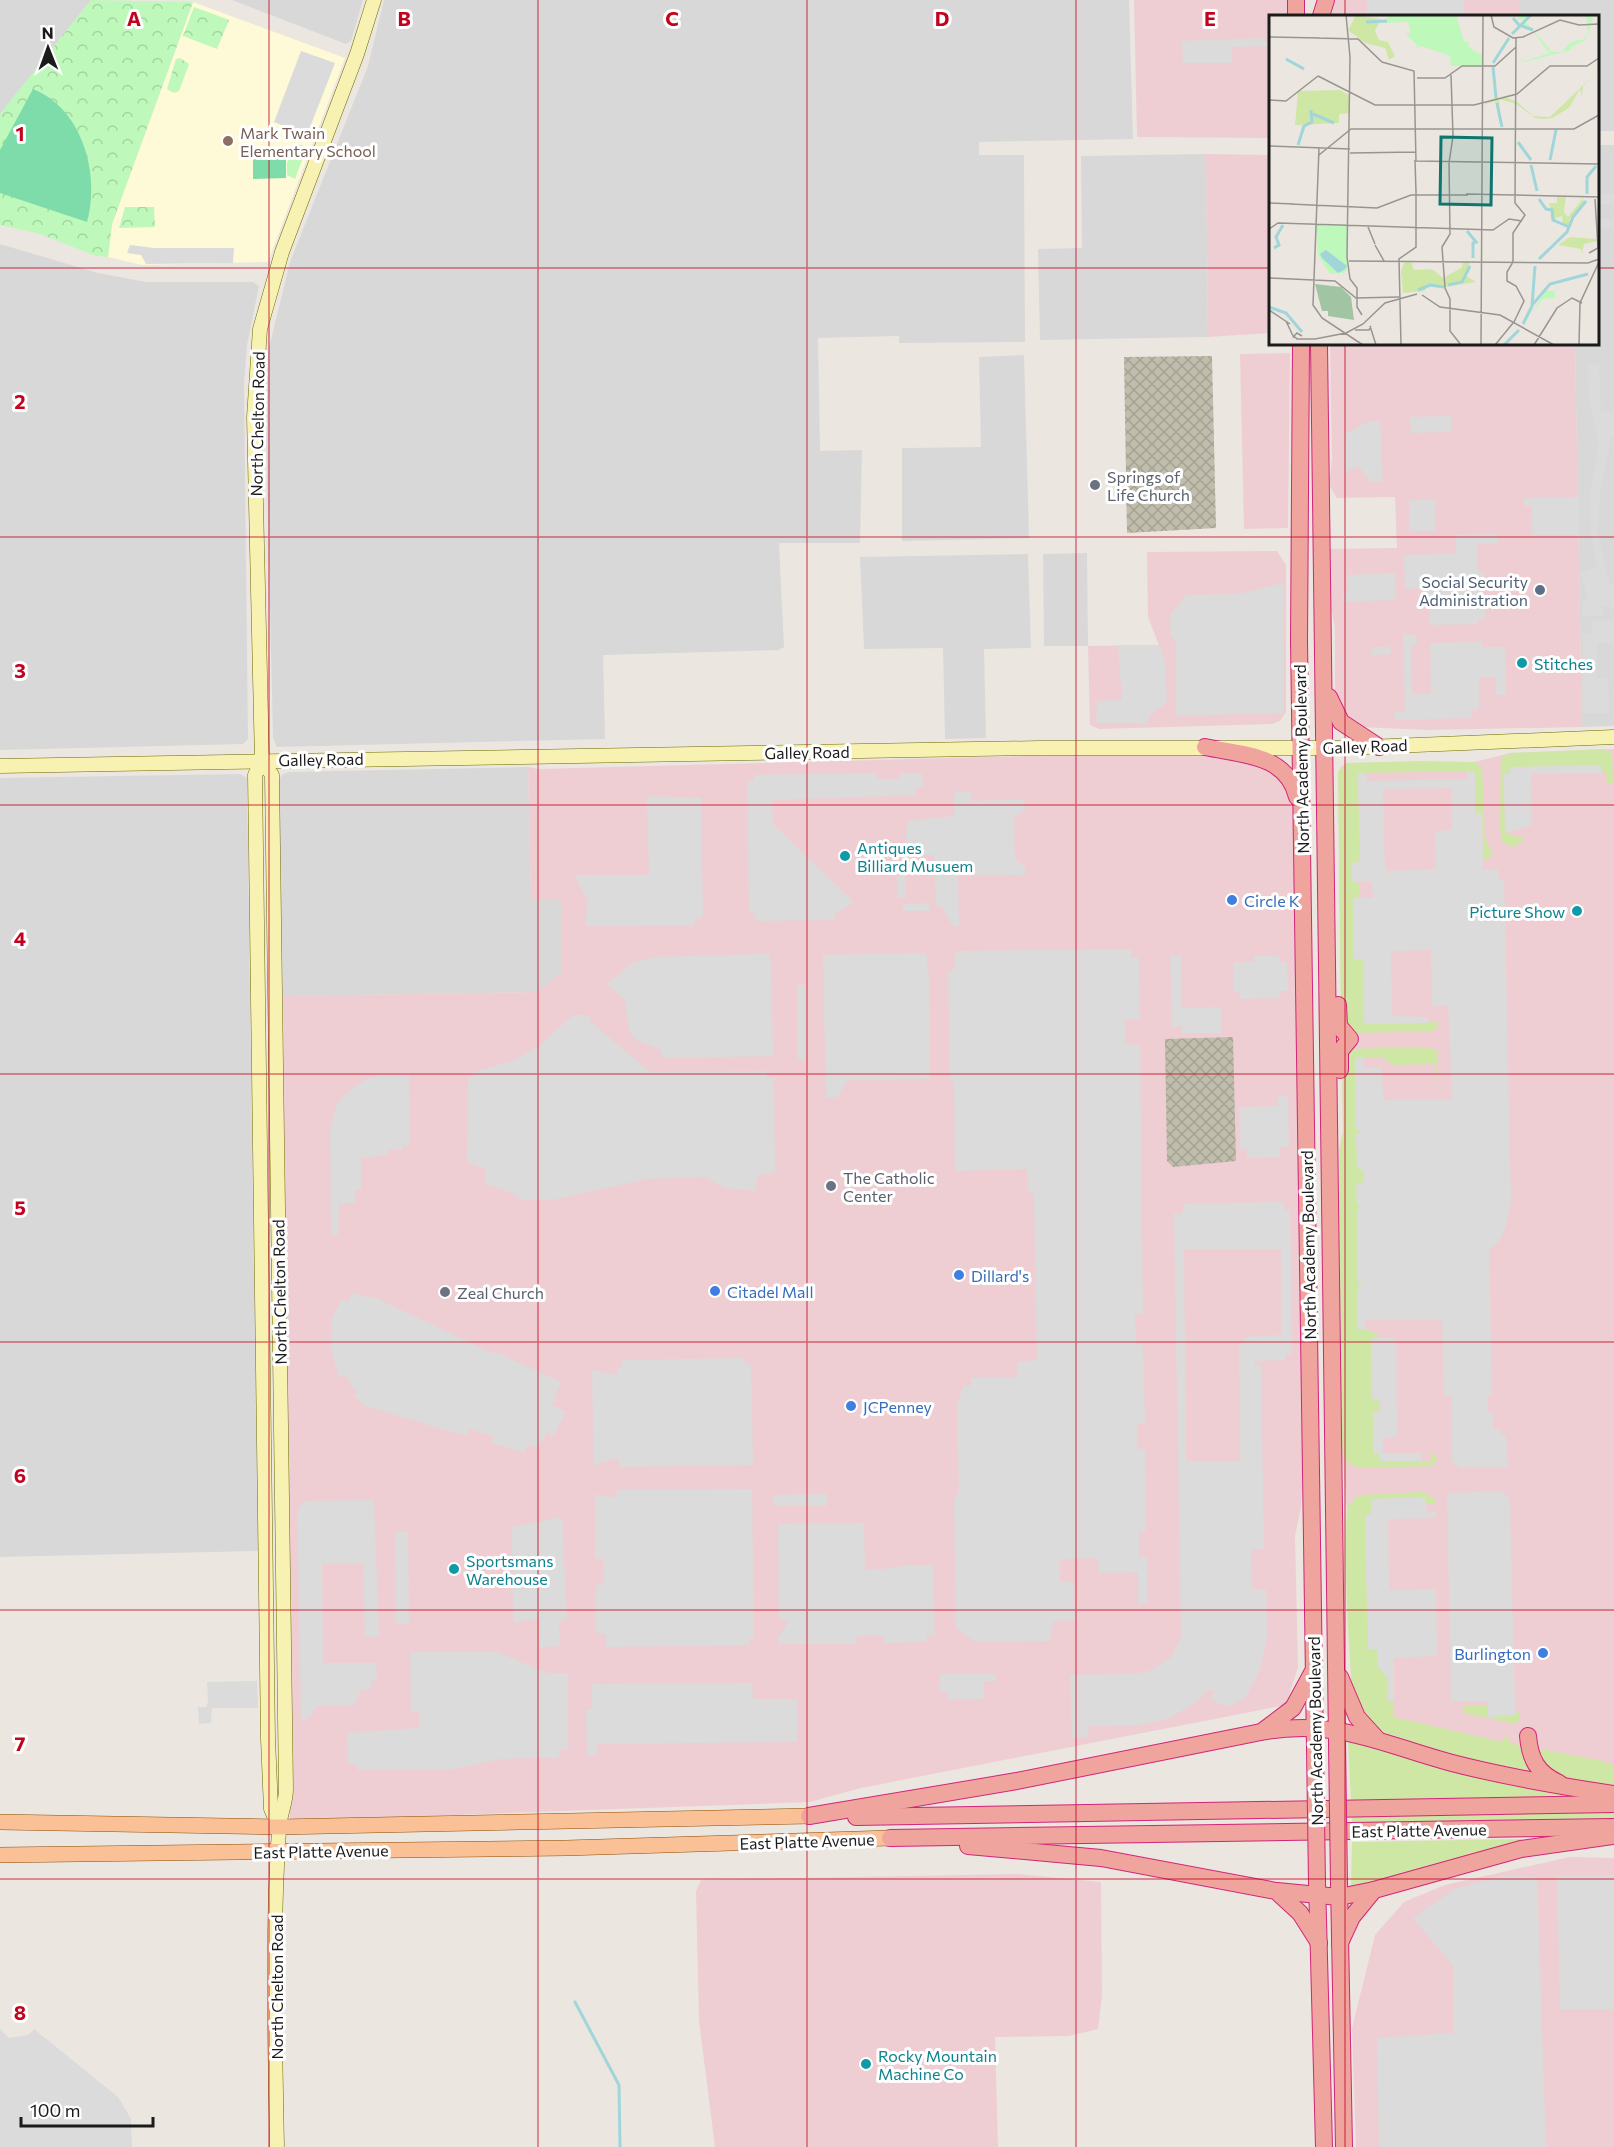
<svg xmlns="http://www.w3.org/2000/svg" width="1614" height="2147" font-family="Commissioner,sans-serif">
  <defs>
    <pattern id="construction-cross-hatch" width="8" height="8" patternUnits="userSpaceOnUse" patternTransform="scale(1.5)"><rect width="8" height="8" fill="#c0bdac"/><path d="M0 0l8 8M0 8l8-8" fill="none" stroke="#a4a293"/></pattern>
    <pattern id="park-crowns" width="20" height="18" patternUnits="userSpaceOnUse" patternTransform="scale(1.5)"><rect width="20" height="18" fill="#bff8bb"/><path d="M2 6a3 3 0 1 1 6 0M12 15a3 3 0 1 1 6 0" fill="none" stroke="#a4d4a0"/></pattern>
  </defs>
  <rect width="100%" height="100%" fill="#ece6e0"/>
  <g fill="#d9d8d8">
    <path d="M0,0H91L0,114Z"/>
    <path d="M232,0H363L351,41L346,44Z"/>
    <path d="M384,0H1129L1133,139L979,142V155H1024L1025,342L899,343V336L818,338L820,451L862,450L860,543H779L784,647L779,650L603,655L605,739L277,747L273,738L265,387L269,348L290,262L368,66Z"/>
    <path d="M1520,0H1614V131H1598V16H1520Z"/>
    <path d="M1598,145H1614V726L1582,727L1575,344H1598Z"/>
    <path d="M1206,154L1208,337L1040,340L1038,249L1082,248L1081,156Z"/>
    <path d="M0,244L98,273L146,282H253L259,286L247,345L244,384L248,739L243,744L0,750Z"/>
    <path d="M1024,355L1029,538L902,541V448L981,447L979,357Z"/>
    <path d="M1087,553L1088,646H1044L1043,554Z"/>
    <path d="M1028,554L1031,648L984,649L986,738L945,739L943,648L864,649L860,557Z"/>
    <path d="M528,767L531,898L561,899V973L538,992L283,996L278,781L282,775L288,772Z"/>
    <path d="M240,774L247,778L258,1551L0,1557V778Z"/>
  </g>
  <g fill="#eeced2">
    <path d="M1134,0H1290V16H1270V138L1137,137Z"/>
    <path d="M1335,0H1520V16H1331Z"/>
    <path d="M1206,154L1270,155V333L1208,337Z"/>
    <path d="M1330,344H1575L1582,727L1428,730L1361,727L1353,725L1335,701V627L1329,597V549L1397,548L1395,497L1337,498L1329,485L1332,460Z"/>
    <path d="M1290,353L1288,528L1244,529L1240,354Z"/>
    <path d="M1277,551L1286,565V712L1280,721L1272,724L1099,729L1090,725L1088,646L1159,645L1148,617L1147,552Z"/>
    <path d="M1614,749V1788L1397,1739L1351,1681L1347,1512L1342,1450L1339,1150L1343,1132L1338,777L1340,768L1346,763L1475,762L1510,753Z"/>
    <path d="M1177,752L1244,763L1279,775L1293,803L1297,820L1303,1465L1301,1507L1295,1536L1298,1667L1286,1705L861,1788L810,1802L290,1821L283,996L538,992L561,973V899H531L528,767L539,769Z"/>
    <path d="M1570,1857L1614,1858V2147H1356L1352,2028L1375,1935L1404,1902L1445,1885Z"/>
    <path d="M1018,1874L1101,1882L1102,1995L1098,2029L1069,2036L995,2037L998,2147H715L699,2021L696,1891L701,1880Z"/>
  </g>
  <path fill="#fef9d7" d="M193,2L345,58L268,262L142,265L108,257L112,224Z"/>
  <g fill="url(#construction-cross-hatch)">
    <path d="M1212,356L1216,528L1127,533L1124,357Z"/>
    <path d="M1233,1037L1236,1161L1173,1167L1167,1161L1165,1039Z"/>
  </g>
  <g fill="#cfe7a5">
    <path d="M1604,749L1612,754L1613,783H1607L1606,772H1601V766L1504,774L1505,833L1525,839L1515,847L1503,843L1500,830L1501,758L1510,753Z"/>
    <path d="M1421,761L1475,762L1482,768L1485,838L1493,855L1483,861L1482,814L1475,813V771L1358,773L1360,862L1352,863V881L1359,884L1360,897L1353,899V959H1364V1024L1437,1022V1028L1433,1031L1352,1033L1341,1023L1338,772L1346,763Z"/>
    <path d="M1412,1047L1435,1049L1438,1052V1105L1436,1064L1392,1065L1383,1057L1355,1058L1356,1129L1363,1131L1356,1134L1358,1168L1364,1170V1183L1356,1185L1364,1207L1357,1210L1358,1283L1365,1284L1358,1287L1359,1330L1366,1329L1378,1334V1338H1372L1373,1399L1380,1401L1374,1454H1380L1381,1461H1431V1454H1435L1437,1460L1432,1466L1359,1468L1347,1463L1342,1450L1339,1150L1343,1132L1342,1057L1348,1050L1354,1049Z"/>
    <path d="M1423,1492L1434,1498L1435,1503H1426V1498L1372,1499L1371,1515H1365L1368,1649H1377V1666L1388,1678V1701H1394L1393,1717L1503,1742L1506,1736L1509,1737V1743L1603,1761L1614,1766V1788L1502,1769L1386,1735C1374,1729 1362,1714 1356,1701C1348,1684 1343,1528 1348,1507L1356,1497L1363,1495Z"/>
    <path d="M1464,1706H1488V1716L1515,1715L1518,1709L1520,1720L1516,1724L1464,1713Z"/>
    <path d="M1351,1740L1571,1795L1572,1797L1351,1801L1348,1742Z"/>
    <path d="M1614,1811V1824L1352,1829V1815Z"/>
    <path d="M1521,1839V1843L1410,1875L1351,1887L1352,1842Z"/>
  </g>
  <g fill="url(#park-crowns)">
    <path d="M91,0L193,2L112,224L108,257L96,256L40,234L0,225V114Z"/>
    <path d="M194,7L229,20L217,49L183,36Z"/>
    <path d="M180,58L189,64L179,91L174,93L167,89L176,59Z"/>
    <path d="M295,143L307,147L295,179L287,175V163Z"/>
    <path d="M125,207H154L155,227L119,228Z"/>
  </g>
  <g fill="#7edcaa">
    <path d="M33,89C83,109 100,175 87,222L0,193V150Z"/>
    <path d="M286,158V178L253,179V159Z"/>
  </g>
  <g fill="#dbdbdb" fill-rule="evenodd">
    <rect x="1367" y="0" width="97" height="16"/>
    <path d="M1263,38L1270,46L1232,47V63H1183L1182,41Z"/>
    <path d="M301,51L335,63L307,135L274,122Z"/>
    <path d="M1614,194V204H1598V195Z"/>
    <path d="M1601,219H1614V228L1598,229V221Z"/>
    <path d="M130,245L154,248H234L233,263L146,264L141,255L127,253Z"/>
    <path d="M1588,364H1599L1601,412H1614V437L1611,438L1600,491L1598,534L1609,583L1614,584V608L1602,605V616H1582L1583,600L1588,598L1581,573L1597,567L1591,536L1590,492L1599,445L1589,397Z"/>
    <path d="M1451,416V432L1411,433L1410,417Z"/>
    <path d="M1370,421H1380L1383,482H1371L1358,466L1345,473V434Z"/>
    <path d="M1579,497V535H1532V506H1524V498Z"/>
    <rect x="1409" y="500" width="26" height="31"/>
    <path d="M1497,534V543H1477V571H1484L1485,620H1478V624L1430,625L1429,599H1421V588L1405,589L1404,555L1456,554V535Z"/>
    <path d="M1395,573L1396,600L1343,602V593H1348L1347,575Z"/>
    <path d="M1283,583L1284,713L1176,716V644L1170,632V615L1186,595L1239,594Z"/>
    <path d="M1614,620V643H1597V678L1608,679L1609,713H1583V634H1592L1591,621Z"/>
    <path d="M1403,633L1416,636L1417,645H1411L1412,694L1431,693L1430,643L1481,642V647H1505L1506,695H1496V677H1479V709H1472V718L1395,720L1394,712H1405Z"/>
    <path d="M1118,645H1160L1165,661L1167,702L1149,716L1148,723H1096L1097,701L1122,700Z"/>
    <path d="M1372,647H1391V654L1372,655Z"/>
    <path d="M1601,765V773L1531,774L1532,825L1505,833L1504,774H1510V767Z"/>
    <path d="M1467,771H1475V813H1482L1483,870H1499V879H1504L1511,1202L1506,1226L1498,1243L1489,1250L1492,1395H1487L1488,1412H1493V1429H1502L1501,1436H1506L1508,1467L1460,1468L1452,1462V1396H1444L1442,1320H1366V1329L1358,1330V1287L1364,1284L1358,1283L1357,1210L1363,1207L1357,1206L1356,1185L1364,1183V1171L1357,1168L1356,1134L1363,1131L1356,1129L1355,1058L1363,1057L1364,1068H1382L1383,1100L1452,1099L1448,1005L1432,1006L1431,950L1391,951L1392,1016L1427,1017L1428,1023L1364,1024V960L1353,959V898H1373L1372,882H1352V863L1360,862L1358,773H1366L1367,781L1467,779ZM1451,788L1452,830L1435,831L1436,869L1385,871L1383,789Z"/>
    <path d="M876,773L877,779H899L900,773H922L923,787H916V795L772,800L773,824L854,902L835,914V920L756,921V913H749L747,782L754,781V775Z"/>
    <path d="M954,792H971L972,801L1024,800L1025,809L1014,818L1015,859L1025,867V875L958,876L959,926L952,925L942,907L936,906L934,855H907L906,834L908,821L954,816Z"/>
    <path d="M647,796L701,798L703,917H695V925L585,926L588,900L577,882L576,875H649Z"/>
    <path d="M897,863H905L906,898H898Z"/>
    <path d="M929,903V911H903V904Z"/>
    <path d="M1131,949V958H1139L1140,1019L1125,1020V1044L1140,1045L1143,1314L1135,1315L1136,1344L1143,1345L1145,1423L1137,1424V1449H1145L1146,1531H1139V1557H1147V1604H1138V1572L1099,1573L1098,1558L1060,1559V1582H1073L1075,1620L1053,1621L1050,1641L975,1642L956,1628L954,1500L959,1490L957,1404L964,1386H971V1378H1016L1018,1362L1037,1360L1034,1193L1028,1192L1027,1169L955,1171L954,1082L950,1081L948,971L954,970L955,951Z"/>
    <path d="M926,953L929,976L930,1079L847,1080L838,1097L826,1098L823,955Z"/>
    <path d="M768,954L771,963L773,1056L662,1058L661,1050L637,1040L629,1031L625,1000L607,984L632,963L654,957Z"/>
    <path d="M1181,955L1182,1008L1221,1007V1033H1182V1026L1172,1027L1170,956Z"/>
    <path d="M1254,956H1279V962L1287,963L1288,991H1280V998L1240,999V992H1234L1233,963L1254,962Z"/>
    <path d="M797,985H805L806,1059H798Z"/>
    <path d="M573,1015H589L591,1022L650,1072L766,1071L767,1078H774L775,1172L757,1176L756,1191L725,1188L705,1177L647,1179L552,1200H519L518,1195L486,1184L485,1169L467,1162L468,1080L475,1072L514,1060L538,1047Z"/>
    <path d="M409,1075L410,1146H403L402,1150H388V1155L361,1158V1190H355V1203H339L338,1235L331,1234L330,1129L336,1107L343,1096L364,1080L378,1076Z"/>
    <path d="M1288,1096L1289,1147H1280V1157L1247,1158V1149H1240L1239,1107L1278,1106V1097Z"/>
    <path d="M1283,1202L1284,1210H1290L1292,1354H1285V1360L1255,1361V1366H1261L1264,1549H1251L1252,1589H1266L1267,1636L1261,1667L1246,1697L1232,1705L1225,1706L1213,1701L1210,1698L1214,1691L1210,1689L1196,1702L1168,1719L1139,1725L1089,1726L1088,1737H1072L1070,1675L1136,1674L1152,1670L1172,1656L1181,1636L1174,1213H1183V1204ZM1184,1249H1281V1335L1245,1337L1244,1343H1239L1240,1461H1186Z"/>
    <path d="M352,1293L369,1298L372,1296L489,1352L500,1354L561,1382L552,1405L566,1412L554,1435L547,1432L538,1447L527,1446L524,1453L492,1443L493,1436L469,1429L466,1436L365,1406L354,1396L357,1392L346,1376L339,1377L332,1354V1318L342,1299L348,1302Z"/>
    <path d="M1371,1338H1396L1397,1437L1383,1438V1453H1421V1461H1380V1454H1373V1412L1381,1410L1380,1401L1372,1399Z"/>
    <path d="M745,1358L744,1364L751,1365L753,1465L619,1467L618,1459L615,1458L594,1466L592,1370L617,1375L618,1367L623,1366L622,1360Z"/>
    <path d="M752,1489L754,1638H750V1645L606,1647V1635L596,1633V1585L604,1584L603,1558L595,1559V1494L616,1498L617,1490Z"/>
    <path d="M1501,1491L1510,1499L1515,1715L1488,1717L1487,1701H1451L1447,1493Z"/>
    <path d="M827,1494V1506H774V1495Z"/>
    <path d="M1426,1497V1512H1436V1518L1388,1519L1389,1590L1436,1589L1437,1656L1394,1658V1701H1388V1678L1377,1666V1649H1368L1365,1515L1371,1514V1499Z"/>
    <path d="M374,1500L379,1636L365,1637L363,1563L322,1564L323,1663H376L377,1681H371V1689H362L354,1706H318L306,1720H301L297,1512L303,1501Z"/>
    <path d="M562,1517L567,1620L559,1621L560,1646L540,1647L539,1618L513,1623L512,1527Z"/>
    <path d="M864,1523L865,1570L894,1568L905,1565H933L935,1635H927L926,1642L884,1643V1635L857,1636L856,1644H778V1638L789,1621L779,1620L778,1524Z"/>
    <path d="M395,1532H408L409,1624H396Z"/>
    <path d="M410,1652H497L547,1673H568V1750H559V1757L501,1759L448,1770H357V1765L348,1764L347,1733L419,1728V1711H411Z"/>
    <path d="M940,1674H996V1681H984V1699L947,1700V1692H940Z"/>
    <path d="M257,1681L258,1708H212L211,1723L199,1724L198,1707H206L208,1701L207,1682Z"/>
    <path d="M752,1683L753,1699H797V1742L597,1744V1755H587L586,1710L592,1709V1684Z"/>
    <path d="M1614,1875V2009H1560L1557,1876Z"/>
    <path d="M1503,1876L1537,1877L1546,2147H1379L1377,2038L1454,2033V1967L1413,1918L1454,1889Z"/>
    <path d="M0,2029L9,2038L28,2035L34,2029L118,2097L131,2119L132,2147H0Z"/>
  </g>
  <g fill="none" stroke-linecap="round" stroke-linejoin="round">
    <path stroke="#a0d5da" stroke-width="3" d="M575,2002L619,2085L620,2147"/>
    <defs>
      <g id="secondary">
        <path d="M262,761L272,775L286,1789C286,1804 279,1816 279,1830C272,1935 275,2041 277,2147"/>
        <path d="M0,766L1039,748H1343L1614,737"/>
        <path d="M279,1827L271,1809L268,1739L255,775L262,761L254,417L260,329L282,252L357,54L374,0"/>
      </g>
      <g id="primary">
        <path d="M0,1822L279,1827L809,1816"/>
        <path d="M0,1855L566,1848L890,1838"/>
      </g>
      <g id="trunk">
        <path d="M1296,0V16"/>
        <path d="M1321,16L1326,0"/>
        <path d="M1301,344L1299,641L1315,1748"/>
        <path d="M1319,344L1337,1743"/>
        <path d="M1329,697L1341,722L1379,747"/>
        <path d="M1205,747C1242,755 1287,754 1297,797"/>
        <path d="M1338,1005L1339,1026L1350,1039L1340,1051V1070"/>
        <path d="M1340,1677L1357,1717L1377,1739"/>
        <path d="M1264,1730L1293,1708L1312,1673"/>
        <path d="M1528,1736C1530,1759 1537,1773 1559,1783"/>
        <path d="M809,1816L1017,1781L1261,1732C1337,1718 1381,1744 1452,1763C1506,1777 1559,1786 1614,1794"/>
        <path d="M856,1817L1614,1804"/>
        <path d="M890,1838L1614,1827"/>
        <path d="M968,1846L1101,1858L1276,1891L1300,1913L1319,1943"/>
        <path d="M1317,1882L1324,2147"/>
        <path d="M1339,1883L1344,2147"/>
        <path d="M1277,1891L1339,1897L1374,1890"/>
        <path d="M1340,1943L1352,1917L1374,1890L1521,1849L1612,1836"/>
      </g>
    </defs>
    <use href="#secondary" stroke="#6d6a06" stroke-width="15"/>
    <use href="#primary" stroke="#8f4c02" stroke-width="16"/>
    <use href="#trunk" stroke="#d22579" stroke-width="18"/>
    <use href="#secondary" stroke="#f8f2b2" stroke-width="14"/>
    <use href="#primary" stroke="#fac197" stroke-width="15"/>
    <use href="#trunk" stroke="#efa49e" stroke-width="16"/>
    <defs>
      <g id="trunk-bridge">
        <path d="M1337,1743L1339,1883"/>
        <path d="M1315,1748L1317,1882"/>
      </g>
    </defs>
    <use href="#trunk-bridge" stroke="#d22579" stroke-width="18" stroke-linecap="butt"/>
    <use href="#trunk-bridge" stroke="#efa49e" stroke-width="16"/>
  </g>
  <path fill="none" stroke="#c3031e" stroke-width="1.5" stroke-opacity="0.55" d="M269,0V2147M538,0V2147M807,0V2147M1076,0V2147M1345,0V16M0,268H1270M1598,268H1614M1345,344V2147M0,537H1614M0,805H1614M0,1074H1614M0,1342H1614M0,1610H1614M0,1879H1614"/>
  <circle fill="#8d6e63" stroke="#fff" stroke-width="2" cx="228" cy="141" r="6"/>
  <g fill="#6b7280" stroke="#fff" stroke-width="2">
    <circle cx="1095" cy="485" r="6"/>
    <circle cx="831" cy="1186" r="6"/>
    <circle cx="445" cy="1292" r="6"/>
  </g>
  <circle fill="#5c6f8a" stroke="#fff" stroke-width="2" cx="1540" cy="590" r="6"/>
  <g fill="#0f9aa8" stroke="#fff" stroke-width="2">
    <circle cx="1522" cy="663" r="6"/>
    <circle cx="845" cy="856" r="6"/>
    <circle cx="1577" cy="911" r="6"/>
    <circle cx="454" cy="1569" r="6"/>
    <circle cx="866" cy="2064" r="6"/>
  </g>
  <g fill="#3f7fe0" stroke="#fff" stroke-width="2">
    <circle cx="1232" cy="900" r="6"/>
    <circle cx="959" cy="1275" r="6"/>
    <circle cx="715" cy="1291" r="6"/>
    <circle cx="851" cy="1406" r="6"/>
    <circle cx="1543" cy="1653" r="6"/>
  </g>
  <g text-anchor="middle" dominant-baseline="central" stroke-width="6" stroke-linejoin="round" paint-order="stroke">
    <g font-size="16" fill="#785e54" stroke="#fff" text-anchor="start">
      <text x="240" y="132">Mark Twain<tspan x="240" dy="18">Elementary School</tspan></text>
    </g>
    <g font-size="16" fill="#1b1b1b" stroke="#fff">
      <text transform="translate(257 424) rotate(-89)">North Chelton Road</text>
      <text transform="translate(1365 746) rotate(-2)">Galley Road</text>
      <text transform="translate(807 752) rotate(-1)">Galley Road</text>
      <text transform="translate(321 759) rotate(-1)">Galley Road</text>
      <text transform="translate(1301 759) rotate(-91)">North Academy Boulevard</text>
      <text transform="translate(1308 1245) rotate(-91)">North Academy Boulevard</text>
      <text transform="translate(279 1292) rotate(-91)">North Chelton Road</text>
      <text transform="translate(1315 1731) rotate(-91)">North Academy Boulevard</text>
      <text transform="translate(1419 1830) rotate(-1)">East Platte Avenue</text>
      <text transform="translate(807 1841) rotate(-2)">East Platte Avenue</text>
      <text transform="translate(321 1851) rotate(-1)">East Platte Avenue</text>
      <text transform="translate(276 1987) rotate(-90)">North Chelton Road</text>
    </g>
    <g font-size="16" fill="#5b616d" stroke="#fff" text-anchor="start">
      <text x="1107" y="476">Springs of<tspan x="1107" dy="18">Life Church</tspan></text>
      <text x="843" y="1177">The Catholic<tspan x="843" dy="18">Center</tspan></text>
      <text x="457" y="1292">Zeal Church</text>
    </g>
    <g font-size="16" fill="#4e5e75" stroke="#fff" text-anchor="end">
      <text x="1528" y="581">Social Security<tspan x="1528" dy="18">Administration</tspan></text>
    </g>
    <g font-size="16" fill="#0d838f" stroke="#fff" text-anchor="start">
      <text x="1534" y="663">Stitches</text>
      <text x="857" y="847">Antiques<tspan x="857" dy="18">Billiard Musuem</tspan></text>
      <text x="1565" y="911" text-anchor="end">Picture Show</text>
      <text x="466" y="1560">Sportsmans<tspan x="466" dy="18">Warehouse</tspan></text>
      <text x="878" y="2055">Rocky Mountain<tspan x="878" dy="18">Machine Co</tspan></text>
    </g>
    <g font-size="16" fill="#366cbe" stroke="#fff" text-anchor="start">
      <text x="1244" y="900">Circle K</text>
      <text x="971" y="1275">Dillard's</text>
      <text x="727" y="1291">Citadel Mall</text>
      <text x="863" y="1406">JCPenney</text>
      <text x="1531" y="1653" text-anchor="end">Burlington</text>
    </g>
  </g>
  <g transform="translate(1269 15)">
    <rect width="330" height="330" fill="#ece6e0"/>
    <path d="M87,0L112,4L106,16L110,25L119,27L126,41L120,45L116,33L96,28L79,15ZM330,55L314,71L313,82L311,74L300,93L283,103L275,104L266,103L247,89L230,84L231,110L226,86L214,90L226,83H238L247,86L264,101L281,102ZM71,75L81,81V98L70,99V108L26,110L29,76ZM288,181L297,182L295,197L299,202L314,183L315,188L300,205L301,211L294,209L293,201L284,204L280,188H288ZM301,222L327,224L328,226L315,229L313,239L312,234L289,230ZM136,246H142L145,255L163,254L174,263L192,253L195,246L201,247L196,260L207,267L176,272L157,270L156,276L134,278L132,256Z" fill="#cfe7a5"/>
    <path d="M46,269L72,272L82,282L85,305L59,301V296H53Z" fill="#a1c5a2"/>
    <path d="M120,0H187L195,26L201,28L199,32L213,40V51H182L181,41L152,31L147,34L148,30L136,18H142L139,7L115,8ZM254,0H262L257,7L280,33L281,37H294L298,30L308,25H314L319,17L317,0L324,3L320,17L315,26L302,32V35L256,47L247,41L256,46L280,38L263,15L249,10L254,6V4L250,5L248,3ZM47,210L79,211L78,255L74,258L61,259L49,240ZM279,271V276H286V283L274,284L263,298Z" fill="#bff8bb"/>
    <path d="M57,235L78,251L75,255L69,258L53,243L51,239Z" fill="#a0d5da"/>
    <path fill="none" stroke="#a0d5da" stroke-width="3" d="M244,3L250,10L264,15M97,7L118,6M243,19L262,0M17,44L35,54M224,48L240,23M224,52L227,83M228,88L233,112M44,99L65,108M249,127L262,145M29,130L35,111L43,107L42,95M281,145L287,115M262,150L268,176M318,179V162L327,151M270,184L277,194L283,195L284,205L300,212M198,216L207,227L204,228V243M5,233L10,230L7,222L14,210M270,244L298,217L304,202L317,186M179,270L193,267L201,251M149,275L161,270L175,272M264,289L281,269L319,259M0,292L17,298L33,317M254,309L263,291L266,251M235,330L250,315"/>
    <path fill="none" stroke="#989591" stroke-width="1.5" d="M77,0L81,42L78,242L81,264L88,273V292L93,300M222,0L225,12L244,23L254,22L291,5L310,10L330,9M0,22L51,23M48,23L89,24L113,47L145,56L147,146M0,56V113M49,61L106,90H205L248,79L281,51H318L330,43M148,63H176L193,51H226L247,32M0,85L17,86L49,61M0,131L81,134M50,133L44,290L53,303L94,330M81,138L147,137M50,140L82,114H305L330,100M146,145L147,177M147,146L330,149M180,146L181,219L173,232L176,273L181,284V316L192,330M180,148L184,121L182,60M197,179L330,182M0,188L25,189M21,189L108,193L142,180H199M99,212L106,229M0,214L9,208L224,215L240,204L253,206M106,230L115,246M320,238L329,233L326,184M80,246L319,248L330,244M0,263L66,266L87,283L130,282M153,280L171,292L231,300L285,330M0,295L21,309M17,306L25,323M245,307L255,286L247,271L238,266V257L244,247V218L256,200L246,188L247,23M101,311L107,330M86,315H100L102,311M33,321L28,318L25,321L28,324H46L77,318L94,309L116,288L148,279M132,330L130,244L147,232V174M212,330L214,0M226,330L244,308M265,330L288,293L303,283L313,288M310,330L311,288L330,247"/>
    <path fill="#0f766e" fill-opacity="0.15" stroke="#0f766e" stroke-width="3" d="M172,122L223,123L222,190L171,189Z"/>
    <rect width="330" height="330" fill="none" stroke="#1b1b1b" stroke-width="3"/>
  </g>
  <g font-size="20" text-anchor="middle" font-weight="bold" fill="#c3031e" stroke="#fff" stroke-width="6" stroke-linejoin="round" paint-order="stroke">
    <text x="134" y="26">A</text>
    <text x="404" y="26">B</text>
    <text x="672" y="26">C</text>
    <text x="942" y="26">D</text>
    <text x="1210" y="26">E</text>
    <text x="20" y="141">1</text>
    <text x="20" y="409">2</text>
    <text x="20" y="678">3</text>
    <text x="20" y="946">4</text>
    <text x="20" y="1215">5</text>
    <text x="20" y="1483">6</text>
    <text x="20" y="1751">7</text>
    <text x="20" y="2020">8</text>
  </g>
  <g transform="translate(48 48) rotate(359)" stroke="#ffffff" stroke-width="4.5" paint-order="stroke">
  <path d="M0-4.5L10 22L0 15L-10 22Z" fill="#1b1b1b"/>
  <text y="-9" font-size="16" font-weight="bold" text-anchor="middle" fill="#1b1b1b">N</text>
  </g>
  <path d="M21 2117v9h132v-9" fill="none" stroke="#1b1b1b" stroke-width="3"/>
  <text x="30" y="2117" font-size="18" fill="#1b1b1b" stroke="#ffffff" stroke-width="4.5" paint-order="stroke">100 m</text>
</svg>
